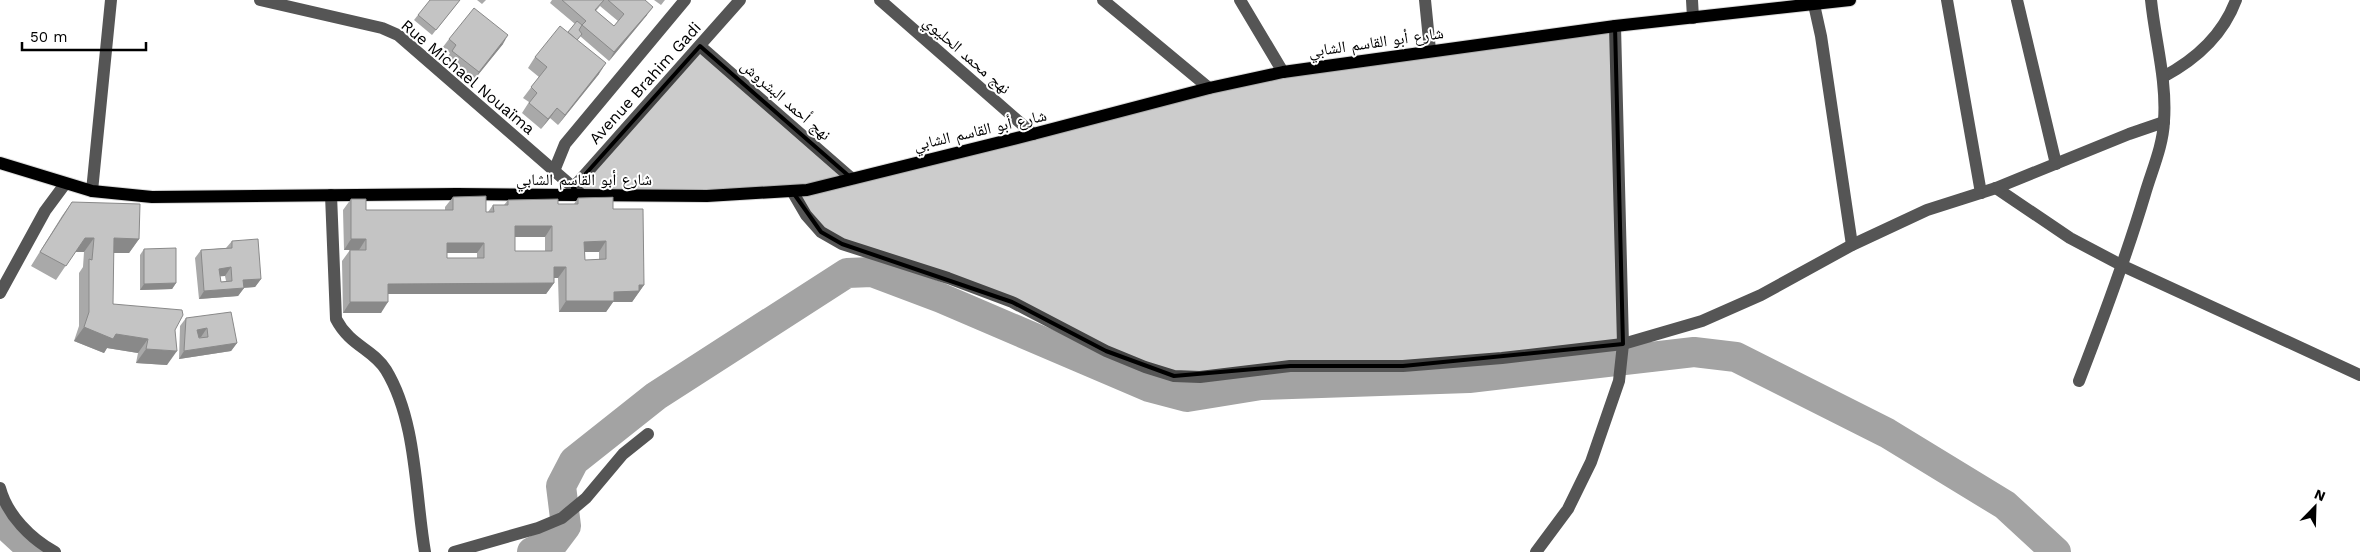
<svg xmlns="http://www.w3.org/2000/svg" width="2360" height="552" font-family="'Work Sans','Noto Naskh Arabic',sans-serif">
  <rect width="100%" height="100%" fill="#fff"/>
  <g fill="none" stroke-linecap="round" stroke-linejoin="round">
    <g stroke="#a3a3a3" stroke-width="30">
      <path d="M0,520L35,552"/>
      <path d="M532,552L554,542L566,526L561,486L574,461L656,396L847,273L872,272L941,298L1149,387L1187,397L1261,385L1469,378L1694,352L1736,357L1887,433L2005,505L2056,552"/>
    </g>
    <defs>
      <path id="major" d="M0,163L92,191L152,197L457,194L707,196L807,190L1033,134L1209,88L1283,72L1615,26L1850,0"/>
    </defs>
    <use href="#major" stroke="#dbdbdb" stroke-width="14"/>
    <g stroke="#555" stroke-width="12">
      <path d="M260,0L382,28L398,35L582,195"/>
      <path d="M880,0L1033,134"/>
      <path d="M1103,0L1209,88"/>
      <path d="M1240,0L1283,72"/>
      <path d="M1425,0L1430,50"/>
      <path d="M1692,0L1693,18"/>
      <path d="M1813,0L1821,36L1852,245"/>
      <path d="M1947,0L1981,193"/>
      <path d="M2017,0L2056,164"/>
      <path d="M700,46L850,177"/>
      <path d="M2163,77C2195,60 2223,35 2236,0"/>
      <path d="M554,171L565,144L685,0"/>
      <path d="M573,188L740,0"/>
      <path d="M1996,188L2070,238L2123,266L2360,375"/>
      <path d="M92,191L111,0"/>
      <path d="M792,191L806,215L821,232L842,244L948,278L1012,302L1106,351L1145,367L1174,376L1200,377L1290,366H1403L1502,358L1623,344L1702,321L1761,295L1852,245L1927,210L1996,188L2129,134L2164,122"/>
      <path d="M331,195L336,319C350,346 373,349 386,370C417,421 415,494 425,552"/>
      <path d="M0,293L45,211L65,184"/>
      <path d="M2079,381C2103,319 2126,258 2145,194C2152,170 2163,146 2164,121C2167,80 2155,40 2151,0"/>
      <path d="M0,488C7,515 31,539 55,552"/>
      <path d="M454,552L538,528L562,518L586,498L623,454L648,434"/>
      <path d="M1536,552L1568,509L1591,462L1619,381L1623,344L1615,26"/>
    </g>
    <use href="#major" stroke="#000" stroke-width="12"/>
  </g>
  <g fill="#a9a9a9" fill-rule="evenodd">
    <path d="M460,0L432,35L414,20L418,15Z"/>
    <path d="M477,0H486L482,4Z"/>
    <path d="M552,0H645L647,15L609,61L580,36L577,40L599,74L558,125L550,118L541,129L522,113L529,102L523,98L539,77L528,68L535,57L568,32L575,24L550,3ZM600,6L618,21L614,26L596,11Z"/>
    <path d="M654,0H665L661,5Z"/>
    <path d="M449,39L503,44L473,81L446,59L450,53L443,47Z"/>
    <path d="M453,197L486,212H488L493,205H504L508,200L558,204H574L578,198L613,209L644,285L632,302H613L606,312H559L558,278H554V283L546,294H388L381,313H343L342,261L350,250H359H344L343,210L351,199L366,210H445V207ZM515,237H545V251H515ZM585,252H599V260H585ZM447,253H477V258H447Z"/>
    <path d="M72,202L139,239L129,253H113V304L175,330L167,365L136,363L138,353L107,348L104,353L74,341L79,326V273L83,267L84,252H75L56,280L31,266L62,216Z"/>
    <path d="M232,241L261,279L255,287L244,288L238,296L199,299L195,258L201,250L226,248ZM220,276H225L226,281L221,282Z"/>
    <path d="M144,249L176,283L172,289L140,290V255Z"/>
    <path d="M186,318L237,343L231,351L179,359L180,326Z"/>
  </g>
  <g fill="#898989">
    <path d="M653,7L647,15L609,61L614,52Z"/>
    <path d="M508,35L503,44L473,81L479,72Z"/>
    <path d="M606,63L599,74L558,125L565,115Z"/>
    <path d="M557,108L550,118L541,129L548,119Z"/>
    <path d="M515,226H552L545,237H508Z"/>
    <path d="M85,238H94L84,252H75Z"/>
    <path d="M114,238L139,239L129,253H104Z"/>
    <path d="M351,239H366L359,250H344Z"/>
    <path d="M606,241L599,252H577L584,242Z"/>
    <path d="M447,243H484L477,253H439Z"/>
    <path d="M231,267L225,276L213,277L219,269Z"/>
    <path d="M554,267H566L558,278H546Z"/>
    <path d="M261,279L255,287L238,288L243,280Z"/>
    <path d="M176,283L172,289L140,290L144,284Z"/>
    <path d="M554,283L546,294H381L388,284Z"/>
    <path d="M639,285H644L632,302H613L606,312H559L566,301L614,292Z"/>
    <path d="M244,288L238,296L199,299L204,291Z"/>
    <path d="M350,302H388L381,313H343Z"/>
    <path d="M84,327L116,334L148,339L138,353L107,348L104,353L74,341Z"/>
    <path d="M207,328L201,337L192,338L197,330Z"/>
    <path d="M237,343L231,351L179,359L184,351Z"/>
    <path d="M146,349L177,351L167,365L136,363Z"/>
  </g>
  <g fill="#c4c4c4" stroke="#898989" fill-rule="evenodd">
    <path d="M430,0H460L436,30L418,15Z"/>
    <path d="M562,0H604L595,10L614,26L624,14L608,0H645L653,7L614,52L582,25L586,21Z"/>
    <path d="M474,8L508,35L479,72L452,51L456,45L449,39Z"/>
    <path d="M577,21L582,25L579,30L582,34L577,40L568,32Z"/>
    <path d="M560,26L606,63L565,115L557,108L548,119L529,103L537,93L531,87L547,67L535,57Z"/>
    <path d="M486,196V212H494L493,205H508V200L558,199V204H578V198L613,197V209H643L644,285H639V291L614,292V301H566V267H554V283L388,284V302H350V250H366V239H351V199H366V210H453V197ZM515,226H552V251H515ZM606,241V259L585,260L584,242ZM447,243H484V258H447Z"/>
    <path d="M72,202L140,204L139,239L114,238L113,304L182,310L183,315L175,330L177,351L146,349L148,339L116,334L113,339L84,327L89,312V259L92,260L94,238H85L66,266L40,252Z"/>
    <path d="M258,239L261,279L243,280L244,288L204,291L201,250L232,248V241ZM231,267L232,281L221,282L219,269Z"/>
    <path d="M176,248V283L144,284V249Z"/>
    <path d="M231,312L237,343L184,351L186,318ZM207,328L208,337L199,338L197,330Z"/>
  </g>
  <path fill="#000" fill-opacity="0.2" stroke="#000" stroke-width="4" stroke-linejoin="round" d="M1615,26L1623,344L1403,366H1290L1174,376L1106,351L1012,302L842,244L821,232L792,191L582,195L573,188L700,46L850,177L1283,72Z"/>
  <g text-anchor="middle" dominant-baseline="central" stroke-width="4" stroke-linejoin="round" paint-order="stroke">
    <g font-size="16" fill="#000" stroke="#fff">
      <text transform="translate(1376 42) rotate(-8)">شارع أبو القاسم الشابي</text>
      <text transform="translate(967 55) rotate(41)">نهج محمد الحليوي</text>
      <text transform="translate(468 77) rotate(40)">Rue Michael Nouaïma</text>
      <text transform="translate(645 83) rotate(-48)">Avenue Brahim Gadi</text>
      <text transform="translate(786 100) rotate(41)">نهج أحمد البشروش</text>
      <text transform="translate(980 130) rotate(-13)">شارع أبو القاسم الشابي</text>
      <text x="584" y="179">شارع أبو القاسم الشابي</text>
    </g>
  </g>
  <g transform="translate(2315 507) rotate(23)" stroke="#ffffff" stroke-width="4" paint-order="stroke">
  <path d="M0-4L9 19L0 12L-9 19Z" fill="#000000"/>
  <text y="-8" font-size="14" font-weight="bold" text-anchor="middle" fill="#000000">N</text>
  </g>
  <path d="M22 42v8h124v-8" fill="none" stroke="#000000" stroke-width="2.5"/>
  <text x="30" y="42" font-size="15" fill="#000000" stroke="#ffffff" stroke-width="4" paint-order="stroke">50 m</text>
</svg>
